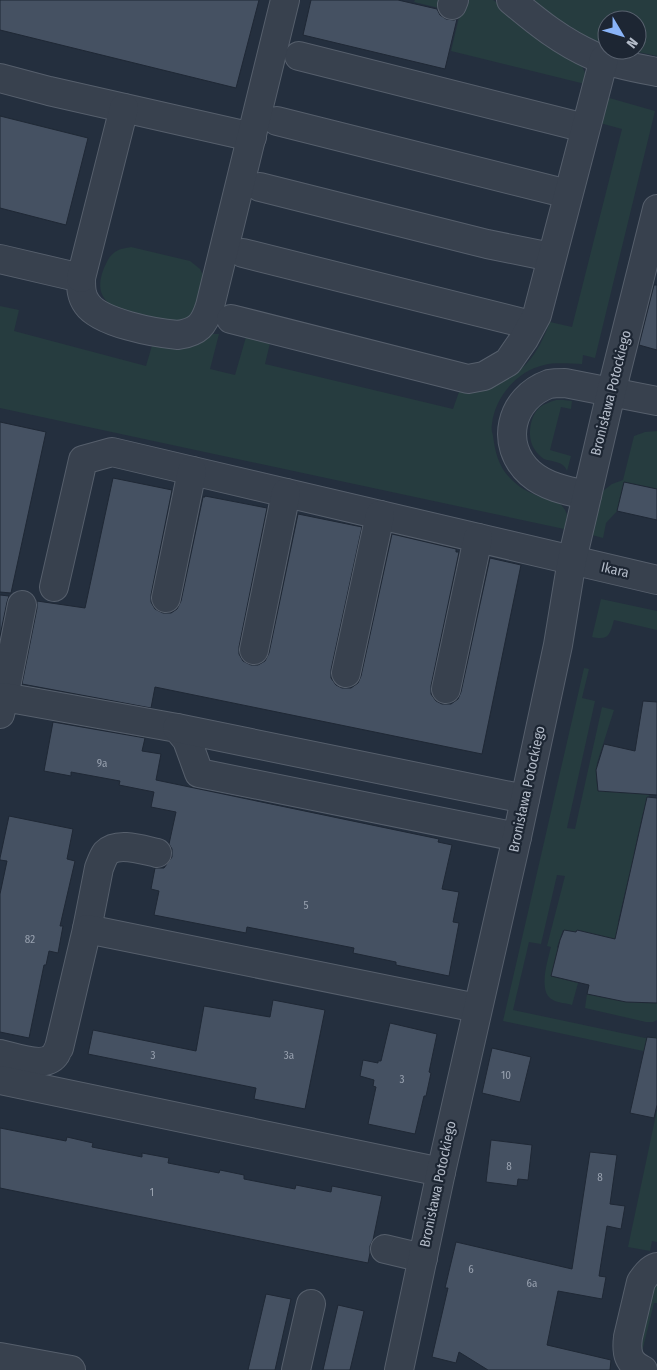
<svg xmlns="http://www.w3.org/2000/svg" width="657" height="1370" font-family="'Fira Sans Condensed',sans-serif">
  <rect width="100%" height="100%" fill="#242f3e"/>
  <g fill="#263c3f">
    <path d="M415,0H444L443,9L414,2Z"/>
    <path d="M465,0H493L496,2L540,39L575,59L582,66L586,75L585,84L451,51L461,9Z"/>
    <path d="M532,0H657V56L629,50H637V20H607V44L580,35L554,21Z"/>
    <path d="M606,97L655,111L595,358L583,355L582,364C570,364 556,362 544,365C517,371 495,397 492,424C491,428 492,432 493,436C495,451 498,465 509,477C518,487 529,493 541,497C546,499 551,499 556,501C567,507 569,519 569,530L0,408V306L19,310L14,331L146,366L153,342L176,349L195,344L211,334H219L210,369L235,375L246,337L270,343L265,364L453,409L460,389C467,389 476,391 484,389C487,388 491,386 495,384C526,372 538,353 550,322L572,327L622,129L600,123Z"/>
    <path d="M131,247L190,261L200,269L204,277L206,285L192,318L175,324L121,310C100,302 96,288 104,268C107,262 109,256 115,252C119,249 126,248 131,247Z"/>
    <path d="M556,400H564L572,401L571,409L561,407L550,450L571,456L567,471C564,461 552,462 544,459C541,457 537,453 535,450C527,439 529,419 538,409C543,404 550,402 556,400Z"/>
    <path d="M657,431V489L624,482L617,511L606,523L603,538L592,535L603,491L612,484L623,480L634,436L645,432Z"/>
    <path d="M601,599L657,611V630L614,620C610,634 609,641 592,637Z"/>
    <path d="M584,668L589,669L582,698L595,701L567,828L575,829L602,707L614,710L597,763L596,777L598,790L628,791L649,795L645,812L643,813L634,853L639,855L628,880L618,922L623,923L619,942L577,930L576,932L563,930L557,947L558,948L551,976L578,983L572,1005C566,1003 558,1003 553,1000C537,993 548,959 551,947L547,946L565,876L557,875L541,944L529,942L513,1010L645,1038L657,1037V1054L503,1021Z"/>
    <path d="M587,994L627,1002L657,1003V1020L653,1022H646L585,1008Z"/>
    <path d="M657,1110V1242L652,1241L650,1251L628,1247Z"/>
    <path d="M657,1277V1303H654L641,1356L632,1354Z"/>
  </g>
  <g fill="#455162" stroke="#1f2835">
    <path d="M0,0H259L236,88L0,30Z"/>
    <path d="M311,0H398L437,9L440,15L446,19L454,20L457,19L445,69L303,35Z"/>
    <path d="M0,116L88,138L66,225L0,208Z"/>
    <path d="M654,285H657V350L639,345Z"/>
    <path d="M0,422L46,432L11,593L0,592Z"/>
    <path d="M113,478L172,490L151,595V602L155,609L163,613H171L177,609L181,601L203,497H205V496L267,508L239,647V654L243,661L251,665H258L265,661L269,653L298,514L362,527L331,670V678L336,685L342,688H351L358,683L361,676L392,534L456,549V552H459L431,686V694L436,701L442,704H451L458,699L461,692L490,558L521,565L482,754L155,687L151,708L22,684L37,608V601L85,608Z"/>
    <path d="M624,482L657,489V520L617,511Z"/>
    <path d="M0,595L9,596L7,602L0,636Z"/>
    <path d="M643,701L657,702V795L598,791L596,770L604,744L635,751Z"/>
    <path d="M53,722L145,738L142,751L161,754L156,780L439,839L438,842L452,845L442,889L459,892L453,922L459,923L449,976L396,965V962L353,953L354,948L247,927L246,933L154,915L159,891L151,889L155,868H164L172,857V849L169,844L176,812L151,807L154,792L119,785L120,781L71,772V776L44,771Z"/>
    <path d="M647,797L657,798V1003L626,1002L587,994L589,985L551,976L560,940L564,930L576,932L577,930L615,939Z"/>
    <path d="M9,816L73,829L67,859L75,861L60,926H63L58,953L49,951L46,965H44L29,1038L0,1032V894L7,861L0,860V858Z"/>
    <path d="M273,1000L325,1010L305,1109L254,1099L256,1088L88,1054L93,1030L196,1051L204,1006L270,1017Z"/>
    <path d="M390,1023L437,1034L429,1072L431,1073L426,1096H424L415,1134L368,1124L376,1087L373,1086L374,1080L360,1076L363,1060L378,1063V1061H381Z"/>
    <path d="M647,1037L657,1038V1105L654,1118L630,1113Z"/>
    <path d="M492,1048L531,1057L520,1102L482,1093Z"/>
    <path d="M0,1128L66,1141L67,1137L93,1143L92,1147L142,1157V1153L169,1158L168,1163L219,1173L220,1170L244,1175V1179L295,1189L296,1185L331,1192L332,1186L382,1196L373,1240L370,1246V1253L368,1263L0,1188Z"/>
    <path d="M491,1140L532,1145L528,1180L518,1179L517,1186L486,1182Z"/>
    <path d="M590,1152L617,1155L610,1204L625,1206L621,1229L607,1226L599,1276L606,1277L602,1299L558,1291L547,1345L611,1360L610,1370H488L459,1352L456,1363L432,1357L448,1288H445L456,1242L572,1269Z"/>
    <path d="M266,1294L291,1299L275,1370H248Z"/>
    <path d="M338,1305L364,1311L350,1370H323Z"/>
  </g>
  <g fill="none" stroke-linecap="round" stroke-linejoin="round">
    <defs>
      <g id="minor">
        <path d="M511,0C537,22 562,42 594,56C613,64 636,68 657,72"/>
        <path d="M452,5L454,0"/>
        <path d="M299,56L585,128"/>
        <path d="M0,78L49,91L252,137"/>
        <path d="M277,121L568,194"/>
        <path d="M260,187L487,244L551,257"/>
        <path d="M243,253L531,325"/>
        <path d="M0,259L81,278C81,288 81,296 87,304C100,323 155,333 178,335C198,332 204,325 210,306L285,0"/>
        <path d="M81,278L124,108"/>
        <path d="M231,319L468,379L484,376L508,362L524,339L537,315L604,59"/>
        <path d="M587,495C567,491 546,487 530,473C499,445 510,398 549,384C554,383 560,383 565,383L657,401"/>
        <path d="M54,587L83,460L112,452L657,580"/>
        <path d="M166,598L192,471"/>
        <path d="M254,650L286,493"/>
        <path d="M346,673L380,515"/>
        <path d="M446,689L478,538"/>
        <path d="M4,697L22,605"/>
        <path d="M0,714L4,697L177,728L187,740L199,773L517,837"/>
        <path d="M177,728L525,799"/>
        <path d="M87,929L99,868C101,863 103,857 106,853C118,841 143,850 157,853"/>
        <path d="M0,1054C14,1057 44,1069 55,1055C57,1053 57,1050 59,1048L87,929L477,1008"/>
        <path d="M0,1080L441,1172"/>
        <path d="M385,1249L423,1258"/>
        <path d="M0,1357L71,1370"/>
        <path d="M296,1370L311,1304"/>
        <path d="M399,1370L441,1172L517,837L558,645L572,560L611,393L657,209"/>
        <path d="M643,1370C628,1363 626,1353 628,1337L641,1282C645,1276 650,1269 657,1267"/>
      </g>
    </defs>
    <use href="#minor" stroke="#565f6c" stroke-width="30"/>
    <use href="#minor" stroke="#38414e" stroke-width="28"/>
  </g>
  <g text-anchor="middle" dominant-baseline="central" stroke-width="4.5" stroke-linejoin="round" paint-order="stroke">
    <g font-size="11" fill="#98a1af">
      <text x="102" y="763">9a</text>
      <text x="306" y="905">5</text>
      <text x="30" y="939">82</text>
      <text x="153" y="1055">3</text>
      <text x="289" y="1055">3a</text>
      <text x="506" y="1075">10</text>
      <text x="402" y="1079">3</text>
      <text x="509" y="1166">8</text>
      <text x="600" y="1177">8</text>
      <text x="152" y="1192">1</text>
      <text x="471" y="1269">6</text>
      <text x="532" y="1283">6a</text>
    </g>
    <g font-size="14" fill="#b4bcc9" stroke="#1d2633">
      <text transform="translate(611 393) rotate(-76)">Bronisława Potockiego</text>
      <text transform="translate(615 570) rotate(13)">Ikara</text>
      <text transform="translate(527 789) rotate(-78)">Bronisława Potockiego</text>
      <text transform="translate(438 1184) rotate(-78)">Bronisława Potockiego</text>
    </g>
  </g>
  <g transform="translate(622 35) rotate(128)"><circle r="24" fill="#1d2633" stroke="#59626f"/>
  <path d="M0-4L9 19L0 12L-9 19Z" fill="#8ab4f8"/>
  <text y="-8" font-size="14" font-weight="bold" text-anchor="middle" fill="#b4bcc9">N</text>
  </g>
</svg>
